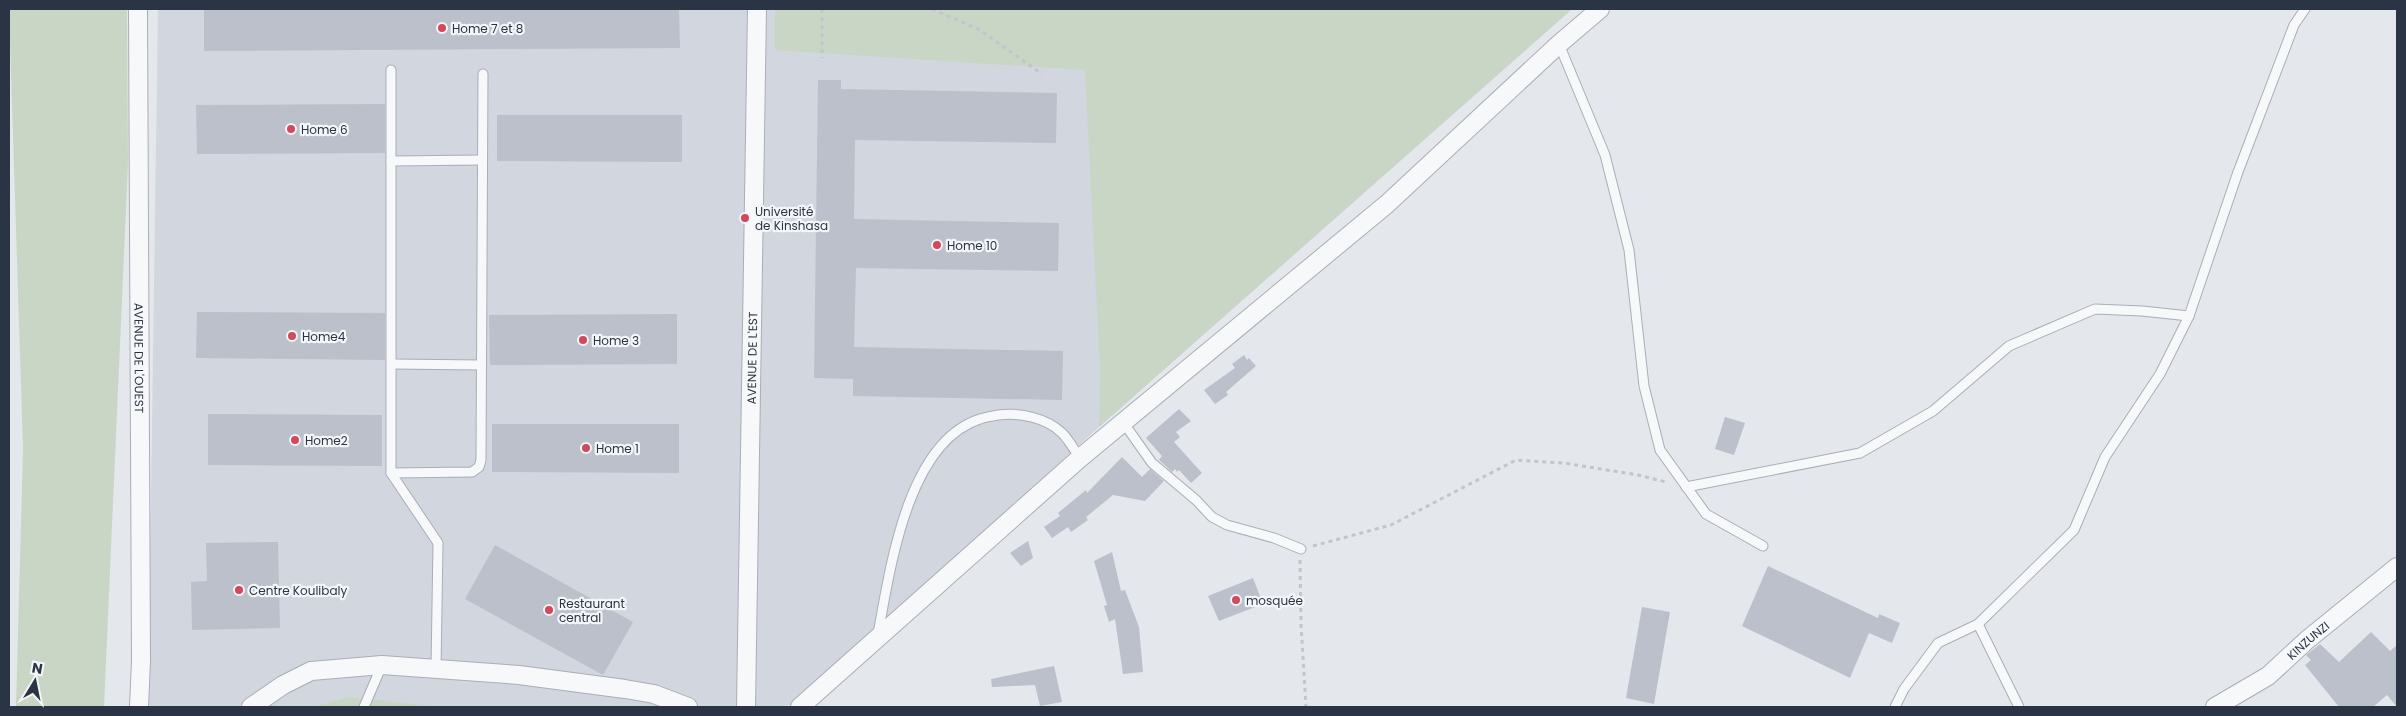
<svg xmlns="http://www.w3.org/2000/svg" width="2406" height="716" font-family="Poppins,sans-serif">
  <rect width="100%" height="100%" fill="#e4e7ec"/>
  <path fill="#d2d6de" d="M158,9H1572L1099,427L792,705L771,707H148Z"/>
  <g fill="#c9d6c5">
    <path d="M9,9H127L128,163L104,707H16L23,449Z"/>
    <path d="M775,9H1572L1099,427L1100,369L1085,70L775,50Z"/>
    <path d="M349,697L440,707H314Z"/>
  </g>
  <g fill="#bbc0ca">
    <path d="M204,9H679L680,48L204,51Z"/>
    <path d="M818,80H841V89L1057,93L1056,143L855,140L854,219L1059,223L1058,271L856,268L854,347L1063,351L1062,400L853,396V379L814,378Z"/>
    <path d="M385,104V153L197,154L196,105Z"/>
    <path d="M497,115H682V162L497,161Z"/>
    <path d="M197,312L385,313V360L196,358Z"/>
    <path d="M677,314V364L490,365L489,315Z"/>
    <path d="M1244,355L1247,360L1249,358L1256,366L1226,392L1228,395L1215,404L1204,390L1235,368L1232,364Z"/>
    <path d="M1179,409L1191,421L1176,432L1180,437L1174,442L1202,473L1191,483L1179,470L1177,472L1175,469L1172,472L1159,460L1162,456L1146,438Z"/>
    <path d="M208,414L382,415V466L208,465Z"/>
    <path d="M1725,417L1745,423L1734,455L1715,449Z"/>
    <path d="M492,424H679V473L492,472Z"/>
    <path d="M1122,457L1142,477L1150,469L1164,481L1145,501L1113,495L1086,517L1088,520L1071,532L1068,527L1052,538L1044,527L1060,516L1058,513L1086,490L1087,493Z"/>
    <path d="M1028,541L1033,558L1021,566L1010,553Z"/>
    <path d="M278,542L280,628L192,630L191,582L207,581L206,543Z"/>
    <path d="M495,545L633,622L603,675L465,599Z"/>
    <path d="M1112,552L1121,591L1125,590L1139,627L1143,672L1123,674L1115,619L1109,622L1104,606L1107,605L1094,561Z"/>
    <path d="M1768,566L1878,618L1879,614L1900,623L1892,643L1869,633L1850,678L1742,626Z"/>
    <path d="M1253,578L1263,604L1219,621L1208,596Z"/>
    <path d="M1642,607L1670,612L1654,704L1626,698Z"/>
    <path d="M2371,632L2390,651L2397,645V707L2387,695L2373,707H2339L2305,665L2311,660L2306,655L2320,644L2339,662Z"/>
    <path d="M1054,666L1062,702L1040,706L1035,685L992,687L991,679Z"/>
  </g>
  <g fill="none" stroke-linecap="round" stroke-linejoin="round">
    <defs>
      <g id="service">
        <path d="M1559,44L1605,155L1629,250L1644,386L1660,450L1706,514L1763,546"/>
        <path d="M391,70V473L438,543L436,669"/>
        <path d="M391,161L482,160"/>
        <path d="M392,364L481,365"/>
        <path d="M1123,422L1152,463L1196,500L1212,517L1227,525L1274,538L1301,549"/>
        <path d="M391,473L472,472L479,467L481,460L483,74"/>
        <path d="M1686,487L1860,453L1933,411L2009,346L2095,309L2142,311L2189,316L2238,172L2294,25L2305,9"/>
        <path d="M1978,624L2074,530L2105,457L2160,374L2189,316"/>
        <path d="M878,634C890,570 907,442 980,419C985,417 992,416 998,415C1019,412 1047,418 1062,433C1069,440 1075,451 1080,458"/>
        <path d="M364,707L382,665"/>
        <path d="M1895,707L1904,689L1938,643L1978,624L2019,707"/>
      </g>
      <g id="minor">
        <path id="s1" d="M138,9L141,661L139,707"/>
        <path d="M251,707L283,685L311,671L382,665L519,675L625,689L654,694L688,707"/>
        <path id="s2" d="M746,707L757,9"/>
        <path d="M800,707L1080,458L1387,204L1559,44L1600,9"/>
        <path id="s3" d="M2215,707L2268,676L2307,640L2397,567"/>
      </g>
    </defs>
    <use href="#service" stroke="#a9aeb7" stroke-width="11"/>
    <use href="#minor" stroke="#a9aeb7" stroke-width="20"/>
    <g stroke="#c2c5cb" stroke-width="3" stroke-dasharray="4 4" stroke-linecap="butt">
      <path d="M822,9V58"/>
      <path d="M932,9L980,30L1042,74"/>
      <path d="M1313,546L1391,525L1516,460L1564,463L1638,475L1666,482"/>
      <path d="M1300,560L1301,624L1306,707"/>
    </g>
    <use href="#service" stroke="#f7f8fa" stroke-width="9"/>
    <use href="#minor" stroke="#f7f8fa" stroke-width="18"/>
  </g>
  <g fill="#d1495b" stroke="#f4f6f9" stroke-width="2">
    <circle cx="442" cy="28" r="5"/>
    <circle cx="291" cy="129" r="5"/>
    <circle cx="745" cy="218" r="5"/>
    <circle cx="937" cy="245" r="5"/>
    <circle cx="292" cy="336" r="5"/>
    <circle cx="583" cy="340" r="5"/>
    <circle cx="295" cy="440" r="5"/>
    <circle cx="586" cy="448" r="5"/>
    <circle cx="239" cy="590" r="5"/>
    <circle cx="1236" cy="600" r="5"/>
    <circle cx="549" cy="610" r="5"/>
  </g>
  <g text-anchor="middle" dominant-baseline="central" stroke-width="4.5" stroke-linejoin="round" paint-order="stroke">
    <g font-size="12" fill="#2b3445" stroke="#f4f6f9" text-anchor="start">
      <text x="452" y="28">Home 7 et 8</text>
      <text x="301" y="129">Home 6</text>
      <text x="755" y="211">Université<tspan x="755" dy="14">de Kinshasa</tspan></text>
      <text x="947" y="245">Home 10</text>
      <text x="302" y="336">Home4</text>
      <text x="593" y="340">Home 3</text>
      <text x="305" y="440">Home2</text>
      <text x="596" y="448">Home 1</text>
      <text x="249" y="590">Centre Koulibaly</text>
      <text x="1246" y="600">mosquée</text>
      <text x="559" y="603">Restaurant<tspan x="559" dy="14">central</tspan></text>
    </g>
    <g font-size="12" fill="#2b3445" stroke="#f4f6f9">
      <text stroke="none"><textPath href="#s1" startOffset="349">AVENUE DE L'OUEST</textPath></text>
      <text stroke="none"><textPath href="#s2" startOffset="349">AVENUE DE L'EST</textPath></text>
      <text stroke="none"><textPath href="#s3" startOffset="115">KINZUNZI</textPath></text>
    </g>
  </g>
  <rect width="2406" height="716" fill="none" stroke="#2b3445" stroke-width="20"/>
  <g transform="translate(35 681) rotate(10)" stroke="#f4f6f9" stroke-width="4" paint-order="stroke">
  <path d="M0-4L9 19L0 12L-9 19Z" fill="#2b3445"/>
  <text y="-8" font-size="14" font-weight="bold" text-anchor="middle" fill="#2b3445">N</text>
  </g>
</svg>
